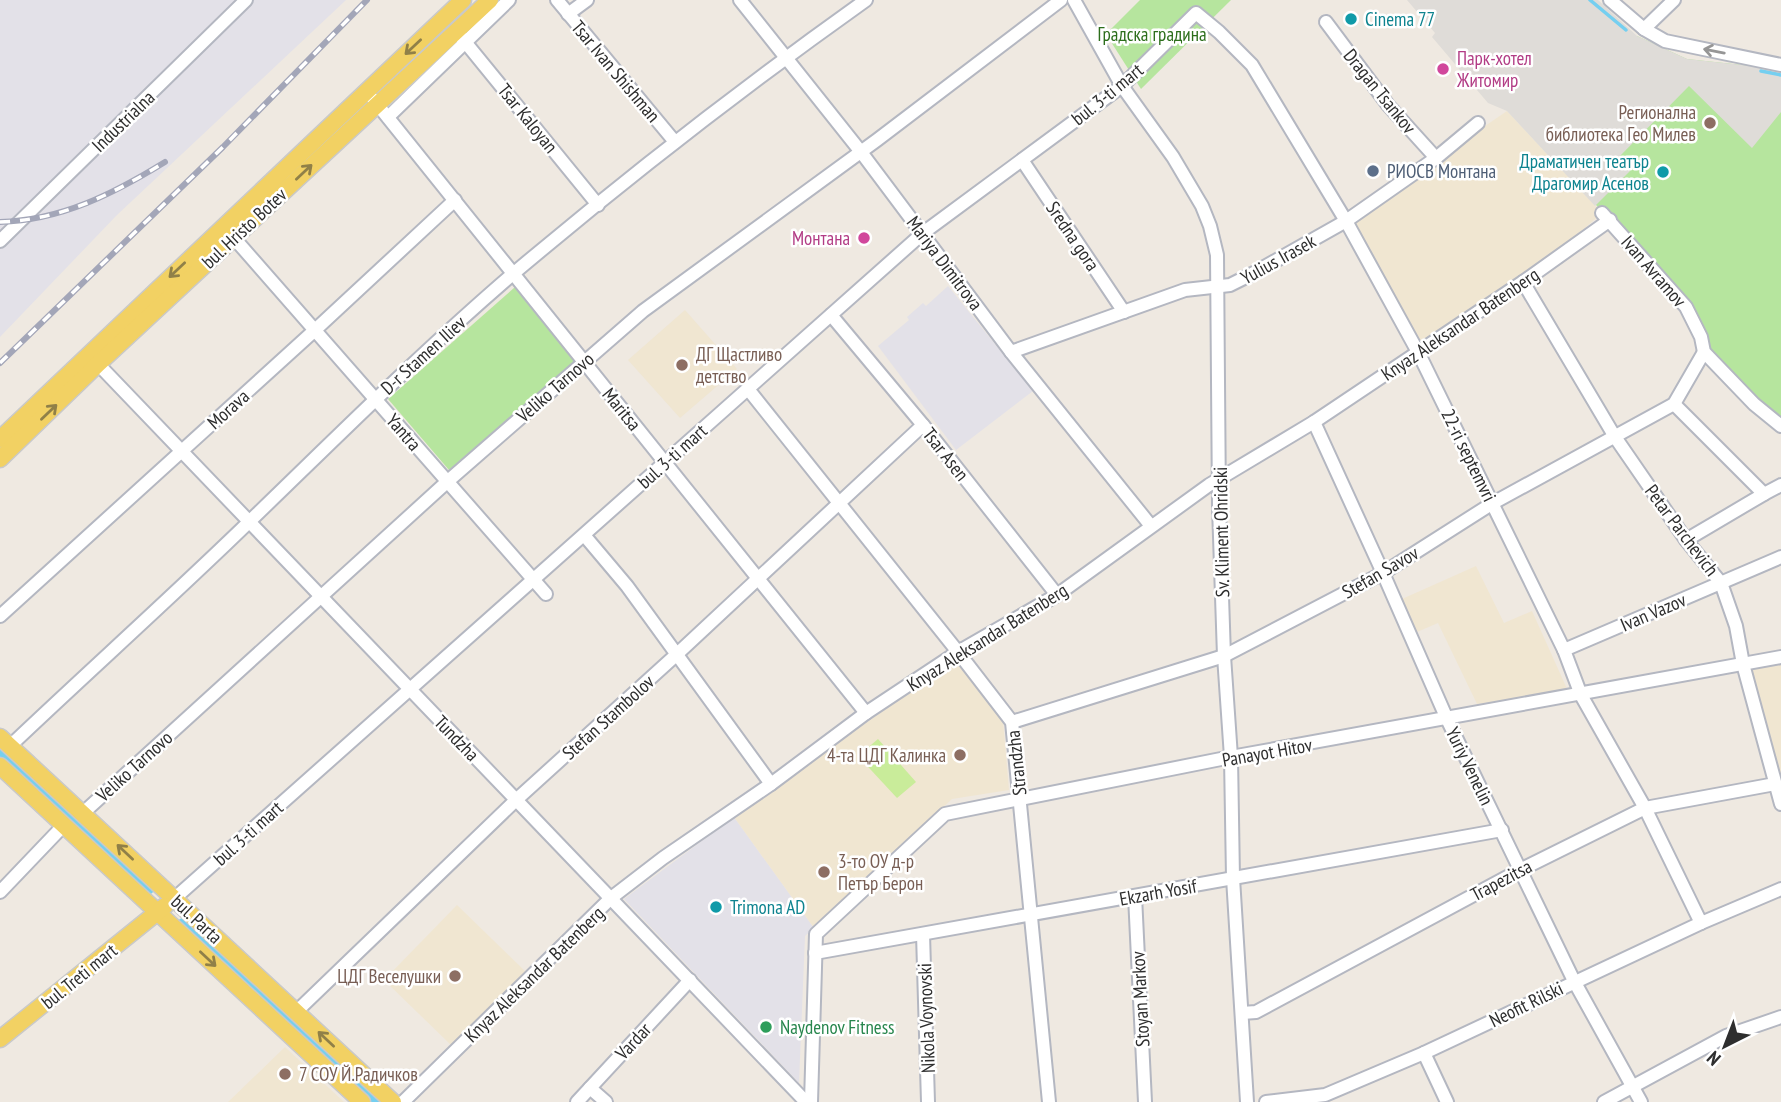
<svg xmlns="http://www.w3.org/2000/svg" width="1781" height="1102" font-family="'PT Sans Narrow',sans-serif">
  <rect width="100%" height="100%" fill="#efe9e1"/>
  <g fill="#e3e1e8">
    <path d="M0,0H346L117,215L0,337Z"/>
    <path d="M948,286L1033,391L956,450L878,346L909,320L907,317L923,303L926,306Z"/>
    <path d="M734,817L814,928L805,936L799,1083L624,899Z"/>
  </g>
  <g fill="#f0e6d1">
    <path d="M1507,111L1602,213L1523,282L1418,352L1346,221Z"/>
    <path d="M685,310L737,369L680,418L628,360Z"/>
    <path d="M1476,566L1504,623L1532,611L1568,691L1477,704L1438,623L1417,632L1402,599Z"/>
    <path d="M957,661L1003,721L1009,790L952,799L814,928L734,817L877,715Z"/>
    <path d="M1781,662V796L1748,669Z"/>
    <path d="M457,905L527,973L453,1047L384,980Z"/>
    <path d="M285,1047L344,1102H228Z"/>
  </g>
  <g fill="#b6e59e">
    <path d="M1140,0H1231L1141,89L1106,34Z"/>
    <path d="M1637,36L1687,59L1761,67L1781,72V426L1704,352L1695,324L1610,220L1530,134Z"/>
    <path d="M515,287L575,361L449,470L388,399Z"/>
  </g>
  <path fill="#c9ec9a" d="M878,739L916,782L897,798L858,756Z"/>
  <path fill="#dfdcd8" d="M1407,0H1598L1637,36L1687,59L1761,67L1781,72V112L1752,148L1689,86L1617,159L1630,171L1595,206L1507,111L1488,103L1432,37L1435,33Z"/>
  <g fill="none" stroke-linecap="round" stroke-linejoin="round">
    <g stroke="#75cff0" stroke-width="3.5">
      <path d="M1590,0L1626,30"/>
      <path d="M1761,71L1781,75"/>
    </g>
    <g stroke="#75cff0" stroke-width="10">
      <path d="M0,751L149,889"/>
      <path d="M183,923L378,1102"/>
    </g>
    <defs>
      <g id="minor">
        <path d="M557,0L675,142"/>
        <path d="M740,0L861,152L1011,352L1151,526"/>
        <path d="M1074,0L1122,86L1173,157L1202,206L1210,226L1217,255L1219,507L1224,656L1231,757L1233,878L1247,1102"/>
        <path d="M1610,0L1644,29L1665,41L1781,65"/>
        <path d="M568,14L587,0"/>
        <path d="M1326,22L1388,105L1436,158"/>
        <path d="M1644,29L1674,0"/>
        <path d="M457,32L598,205"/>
        <path d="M373,99L866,713"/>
        <path d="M388,117L509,0"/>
        <path d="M1022,160L1124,312"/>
        <path d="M1602,213L1686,307L1701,337L1704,352L1754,404L1781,426"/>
        <path d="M234,238L546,594"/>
        <path d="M0,241L246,0"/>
        <path d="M1523,282L1615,437L1686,540L1721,583L1736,626L1743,664L1781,804"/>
        <path d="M831,315L923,425L1057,595"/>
        <path d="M1011,352L1185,290L1230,285L1252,274L1346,221L1436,158L1478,123"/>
        <path d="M98,364L806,1102"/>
        <path d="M748,389L958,652L1012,722L1049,1102"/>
        <path d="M1674,404L1764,494L1686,540"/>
        <path d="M1314,422L1383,573L1447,719L1574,981L1641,1102"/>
        <path d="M1764,494L1781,485"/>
        <path d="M584,535L627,586L771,784"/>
        <path d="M0,616L315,330L455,200"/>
        <path d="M1564,650L1781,557"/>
        <path d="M1012,722L1224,656L1383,573L1493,503L1674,404L1704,352"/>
        <path d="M10,746C90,670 173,596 252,519C338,436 423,351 514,273C628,177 745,86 866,0"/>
        <path d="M83,813L448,481L643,311L877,140L1061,0"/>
        <path d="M0,892L64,825"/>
        <path d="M1135,896L1145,1102"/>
        <path d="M175,898L923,233L1122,86L1196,13L1219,32L1252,65L1346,221L1418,352L1564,650L1581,695L1645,808L1701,923"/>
        <path d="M923,934L928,1102"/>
        <path d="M815,953L1502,830"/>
        <path d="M296,1012L516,800L676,655L923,425"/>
        <path d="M1242,1013L1256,1012L1522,869L1645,808L1775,784"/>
        <path d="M1424,1053L1447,1102"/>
        <path d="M590,1088L606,1102"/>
        <path d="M403,1102L611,898L663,858L771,784L866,713L958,652L1057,595L1209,485L1314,422L1523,282L1610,220"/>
        <path d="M577,1102L690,980"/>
        <path d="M811,1102L816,934L945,814L1231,757L1781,657"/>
        <path d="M1266,1102L1325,1095L1424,1053L1701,923L1781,889"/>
        <path d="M1604,1102L1726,1036L1781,1017"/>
      </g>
      <g id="major">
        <path d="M0,439L463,0"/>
        <path d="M0,459L98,364L490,0"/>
        <path d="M0,737L393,1102"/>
        <path d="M0,766L362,1102"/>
        <path d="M0,1039L165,906"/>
      </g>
    </defs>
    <use href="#minor" stroke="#b4b7c1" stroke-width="16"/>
    <use href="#major" stroke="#c9c9c9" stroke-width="19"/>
    <use href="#minor" stroke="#fff" stroke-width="12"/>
    <use href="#major" stroke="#f2d163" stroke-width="16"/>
    <defs>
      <g id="rail">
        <path d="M0,222C62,220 113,194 165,162"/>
        <path d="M0,363L223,147L367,0"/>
      </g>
    </defs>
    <use href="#rail" stroke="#a3a6b8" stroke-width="6"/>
    <use href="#rail" stroke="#fff" stroke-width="3.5" stroke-dasharray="10" stroke-linecap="butt"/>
  </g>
  <defs><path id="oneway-shaft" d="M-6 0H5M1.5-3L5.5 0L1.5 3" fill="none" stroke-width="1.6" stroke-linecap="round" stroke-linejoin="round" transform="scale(1.75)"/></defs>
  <g stroke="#908048">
    <use href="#oneway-shaft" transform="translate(413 47) rotate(137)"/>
    <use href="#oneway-shaft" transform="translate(304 172) rotate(-43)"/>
    <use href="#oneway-shaft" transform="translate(177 270) rotate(137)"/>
    <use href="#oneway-shaft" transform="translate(49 412) rotate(-44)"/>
    <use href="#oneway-shaft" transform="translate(125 852) rotate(-137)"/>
    <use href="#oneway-shaft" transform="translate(208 959) rotate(43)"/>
    <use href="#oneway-shaft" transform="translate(326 1039) rotate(-137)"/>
  </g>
  <use stroke="#969696" href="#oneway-shaft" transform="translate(1714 51) rotate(-169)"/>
  <g fill="#0f9aa8" stroke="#fff" stroke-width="2.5">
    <circle cx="1351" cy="19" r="7"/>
    <circle cx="1663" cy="172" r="7"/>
    <circle cx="716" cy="907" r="7"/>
  </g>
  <g fill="#d1479c" stroke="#fff" stroke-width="2.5">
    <circle cx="1443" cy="69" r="7"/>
    <circle cx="864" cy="238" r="7"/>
  </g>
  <g fill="#8d6e63" stroke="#fff" stroke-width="2.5">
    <circle cx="1710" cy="123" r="7"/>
    <circle cx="682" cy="365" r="7"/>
    <circle cx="960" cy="755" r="7"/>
    <circle cx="824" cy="872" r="7"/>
    <circle cx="455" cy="976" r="7"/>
    <circle cx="285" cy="1074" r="7"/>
  </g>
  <circle fill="#5c6f8a" stroke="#fff" stroke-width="2.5" cx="1373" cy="171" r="7"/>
  <circle fill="#2e9e5b" stroke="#fff" stroke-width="2.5" cx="766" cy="1027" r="7"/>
  <g text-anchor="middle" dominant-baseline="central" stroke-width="5" stroke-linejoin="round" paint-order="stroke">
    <g font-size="19" fill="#0d838f" stroke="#fff" text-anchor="start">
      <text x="1365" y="19">Cinema 77</text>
      <text x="1649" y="161" text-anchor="end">Драматичен театър<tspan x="1649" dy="22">Драгомир Асенов</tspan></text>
      <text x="730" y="907">Trimona AD</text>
    </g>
    <g font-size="19" fill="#2c6e1b" stroke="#fff">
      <text x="1152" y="34">Градска градина</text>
    </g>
    <g font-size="19" fill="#b23c85" stroke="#fff" text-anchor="start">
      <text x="1457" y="58">Парк-хотел<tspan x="1457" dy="22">Житомир</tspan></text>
      <text x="850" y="238" text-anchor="end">Монтана</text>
    </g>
    <g font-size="19" fill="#2e2e2e" stroke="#fff">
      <text transform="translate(616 71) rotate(50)">Tsar Ivan Shishman</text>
      <text transform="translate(1380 91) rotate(51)">Dragan Tsankov</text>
      <text transform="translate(1107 94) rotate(-39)">bul. 3-ti mart</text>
      <text transform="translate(528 118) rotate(51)">Tsar Kaloyan</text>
      <text transform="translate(123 121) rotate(-44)">Industrialna</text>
      <text transform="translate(244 228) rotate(-43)">bul. Hristo Botev</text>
      <text transform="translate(1073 236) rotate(56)">Sredna gora</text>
      <text transform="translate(1278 259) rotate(-29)">Yulius Irasek</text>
      <text transform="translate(945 263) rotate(53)">Mariya Dimitrova</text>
      <text transform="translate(1654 271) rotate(49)">Ivan Avramov</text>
      <text transform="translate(1460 324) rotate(-34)">Knyaz Aleksandar Batenberg</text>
      <text transform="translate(423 355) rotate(-42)">D-r Stamen Iliev</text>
      <text transform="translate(555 387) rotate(-41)">Veliko Tarnovo</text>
      <text transform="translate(228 409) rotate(-42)">Morava</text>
      <text transform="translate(622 409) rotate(51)">Maritsa</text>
      <text transform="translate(404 432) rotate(49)">Yantra</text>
      <text transform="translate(946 454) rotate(52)">Tsar Asen</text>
      <text transform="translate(1469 455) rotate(64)">22-ri septemvri</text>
      <text transform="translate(672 456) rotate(-42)">bul. 3-ti mart</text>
      <text transform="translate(1682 530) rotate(53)">Petar Parchevich</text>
      <text transform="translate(1221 532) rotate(-91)">Sv. Kliment Ohridski</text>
      <text transform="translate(1380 572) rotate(-30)">Stefan Savov</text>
      <text transform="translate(1653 612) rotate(-23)">Ivan Vazov</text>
      <text transform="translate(987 637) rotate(-32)">Knyaz Aleksandar Batenberg</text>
      <text transform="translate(608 717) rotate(-42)">Stefan Stambolov</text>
      <text transform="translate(457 738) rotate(46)">Tundzha</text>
      <text transform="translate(1267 752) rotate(-10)">Panayot Hitov</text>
      <text transform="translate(1016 763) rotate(-96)">Strandzha</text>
      <text transform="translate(134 766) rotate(-42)">Veliko Tarnovo</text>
      <text transform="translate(1470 766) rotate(64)">Yuriy Venelin</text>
      <text transform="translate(248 833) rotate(-42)">bul. 3-ti mart</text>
      <text transform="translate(1501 880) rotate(-28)">Trapezitsa</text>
      <text transform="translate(1158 892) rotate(-10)">Ekzarh Yosif</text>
      <text transform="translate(197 919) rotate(43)">bul. Parta</text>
      <text transform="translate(534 974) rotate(-44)">Knyaz Aleksandar Batenberg</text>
      <text transform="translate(79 976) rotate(-39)">bul. Treti mart</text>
      <text transform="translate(1140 999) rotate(-93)">Stoyan Markov</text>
      <text transform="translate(1526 1004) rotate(-26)">Neofit Rilski</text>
      <text transform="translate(926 1018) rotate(-92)">Nikola Voynovski</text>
      <text transform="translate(633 1041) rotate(-47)">Vardar</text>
    </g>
    <g font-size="19" fill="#785e54" stroke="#fff" text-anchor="end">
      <text x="1696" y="112">Регионална<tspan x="1696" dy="22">библиотека Гео Милев</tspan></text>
      <text x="696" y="354" text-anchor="start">ДГ Щастливо<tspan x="696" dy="22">детство</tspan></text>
      <text x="946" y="755">4-та ЦДГ Калинка</text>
      <text x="838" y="861" text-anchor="start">3-то ОУ д-р<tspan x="838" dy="22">Петър Берон</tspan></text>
      <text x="441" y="976">ЦДГ Веселушки</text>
      <text x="299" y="1074" text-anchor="start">7 СОУ Й.Радичков</text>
    </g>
    <g font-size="19" fill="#4e5e75" stroke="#fff" text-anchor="start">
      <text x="1387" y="171">РИОСВ Монтана</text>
    </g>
    <g font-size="19" fill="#27864d" stroke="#fff" text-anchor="start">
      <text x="780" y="1027">Naydenov Fitness</text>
    </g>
  </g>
  <g transform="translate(1725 1046) rotate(222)" stroke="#ffffff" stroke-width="5" paint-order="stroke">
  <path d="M0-5L12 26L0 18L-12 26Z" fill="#2e2e2e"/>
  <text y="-10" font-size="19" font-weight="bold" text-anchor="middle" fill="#2e2e2e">N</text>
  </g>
</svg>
